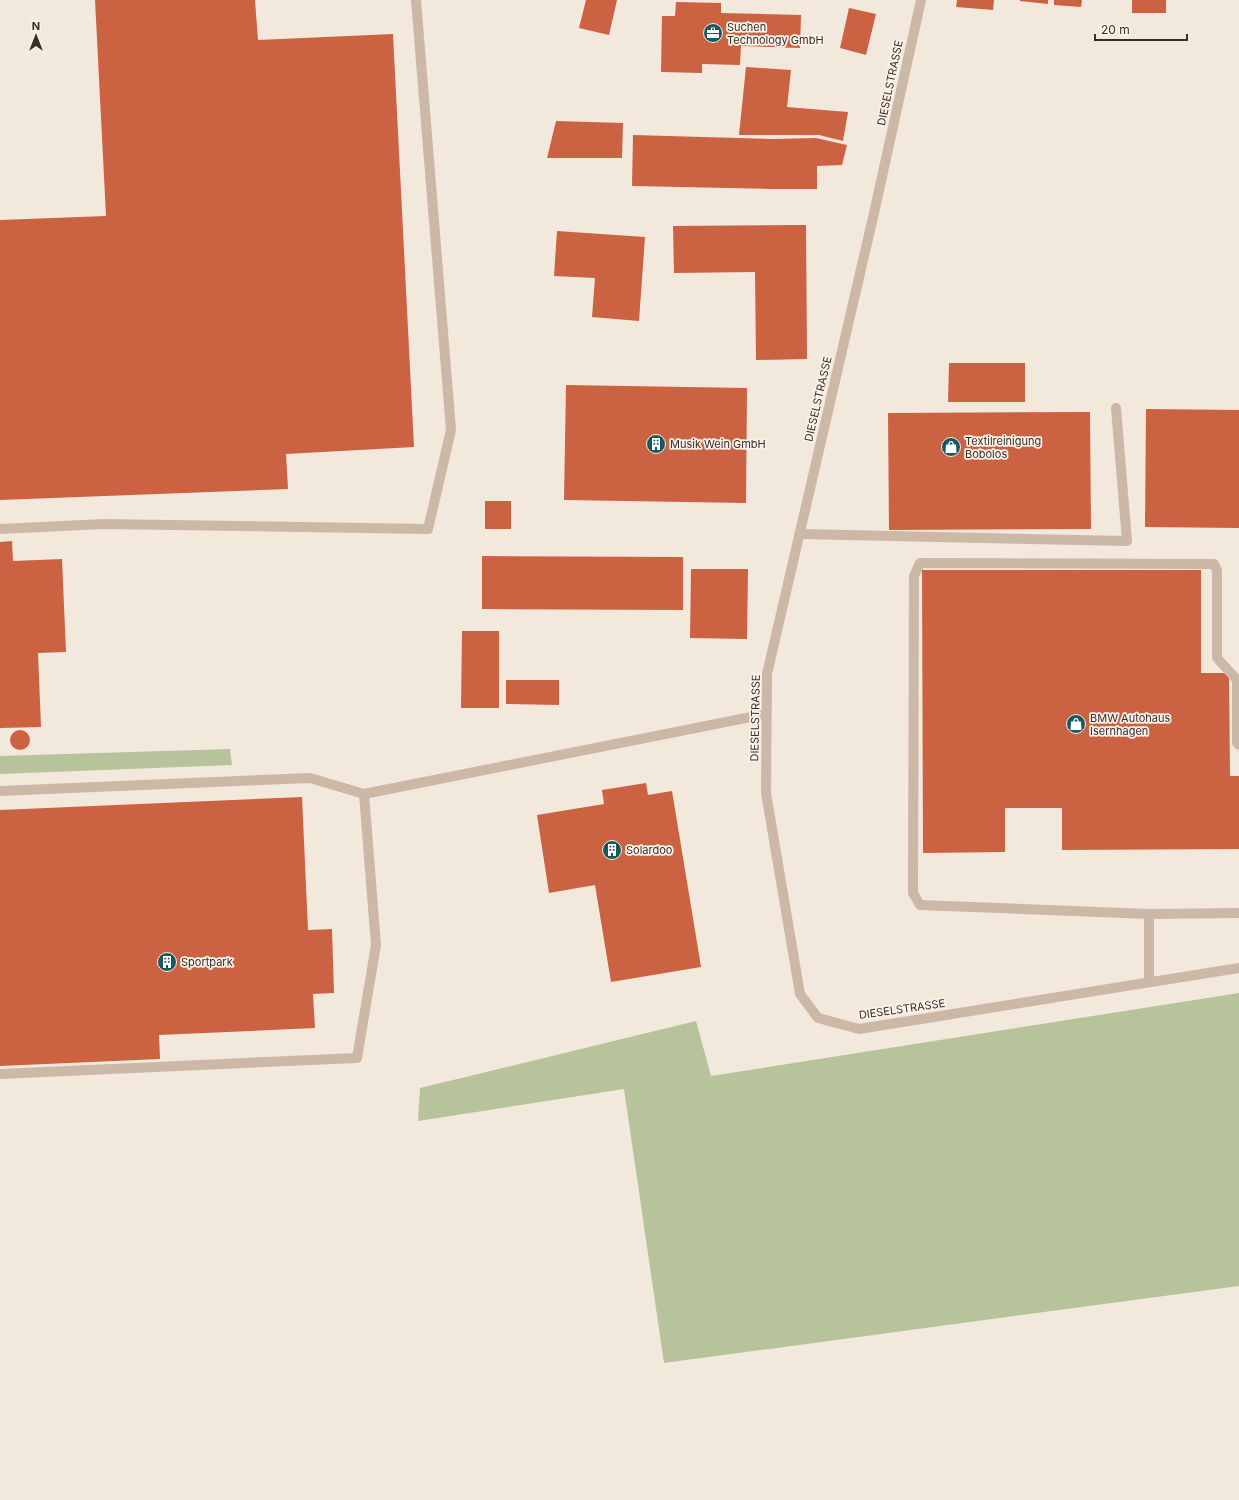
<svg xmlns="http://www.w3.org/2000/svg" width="1239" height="1500" font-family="Inter,sans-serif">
  <rect width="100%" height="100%" fill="#f3e8dc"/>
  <g fill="#b6c39b">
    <path d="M230,749L232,765L0,774V756Z"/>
    <path d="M1239,993V1286L664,1363L624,1089L418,1121L420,1088L696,1021L711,1076Z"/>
  </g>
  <g fill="#cb6242">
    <path d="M95,0H255L258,40L393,34L414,447L286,454L288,489L0,500V220L106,216Z"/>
    <path d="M586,0H617L609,35L579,28Z"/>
    <path d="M957,0H994L993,10L956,7Z"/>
    <path d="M1020,0H1048V4L1020,1Z"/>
    <path d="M1054,0H1082L1081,7L1054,5Z"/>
    <rect x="1132" y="0" width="34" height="13"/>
    <path d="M676,2L721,3V13L801,15L800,48L741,46L740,65L702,64V73L661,72L662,16H675Z"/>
    <path d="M849,8L876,14L866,55L840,48Z"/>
    <path d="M746,67L791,70L787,107L848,112L843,141L819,135H739Z"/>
    <path d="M556,121L623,123L622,158H547Z"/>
    <path d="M633,135L773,139L816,138L847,145L842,165L817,166V189H772L632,186Z"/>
    <path d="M806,225L807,359L756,360L755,272L674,273L673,226Z"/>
    <path d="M557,231L645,237L639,321L592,317L595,278L554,276Z"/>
    <path d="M949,363H1025V402H948Z"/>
    <path d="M566,385L747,388L746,503L564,500Z"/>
    <path d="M1146,409L1239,410V528L1145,527Z"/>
    <path d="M1090,412L1091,529L889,530L888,413Z"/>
    <rect x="485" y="501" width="26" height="28"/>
    <path d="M12,541L13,561L62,559L66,652L38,653L41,727L0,728V542Z"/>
    <path d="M482,556L683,557V610L482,609Z"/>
    <path d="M691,569H748L747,639L690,638Z"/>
    <path d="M922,570H1201V673H1229L1230,776H1239V849L1062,850V808H1005V852L923,853Z"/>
    <path d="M462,631H499V708H461Z"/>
    <path d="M506,680H559V705L506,704Z"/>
    <circle cx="20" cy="740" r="10"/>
    <path d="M646,783L648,795L672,791L701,967L611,982L595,885L549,893L537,815L604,804L602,790Z"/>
    <path d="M302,797L308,930L332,929L334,993L313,994L315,1028L159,1035L160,1059L0,1066V810Z"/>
  </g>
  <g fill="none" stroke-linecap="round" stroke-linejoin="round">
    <g stroke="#ccb8a7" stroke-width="10">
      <path d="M921,0L874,213L767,674L766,793L800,994L818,1018L859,1029L1239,968"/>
      <path d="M0,529L103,524L428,529L451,430L416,0"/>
      <path d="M799,534L1127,541L1116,408"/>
      <path d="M1239,680H1237V743L1239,745"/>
      <path d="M0,791L310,778L364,794L766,714"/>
      <path d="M1149,914L920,905L913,893L914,576L920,563L1214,564L1217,571V658L1237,680"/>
      <path d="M1149,982V914L1239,913"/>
      <path d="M0,1074L357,1058L376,945L364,794"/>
    </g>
  </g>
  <defs>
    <symbol id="office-disc" viewBox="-11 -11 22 22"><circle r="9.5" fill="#1b585c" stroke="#faf2e9"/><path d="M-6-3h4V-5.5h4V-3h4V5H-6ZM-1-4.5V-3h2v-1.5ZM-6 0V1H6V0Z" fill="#fff"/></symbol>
    <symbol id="building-disc" viewBox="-11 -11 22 22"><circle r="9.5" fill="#1b585c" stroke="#faf2e9"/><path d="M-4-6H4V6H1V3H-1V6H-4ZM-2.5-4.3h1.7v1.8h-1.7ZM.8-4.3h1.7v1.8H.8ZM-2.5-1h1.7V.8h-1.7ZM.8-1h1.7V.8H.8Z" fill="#fff"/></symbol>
    <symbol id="shop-disc" viewBox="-11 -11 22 22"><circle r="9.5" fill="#1b585c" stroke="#faf2e9"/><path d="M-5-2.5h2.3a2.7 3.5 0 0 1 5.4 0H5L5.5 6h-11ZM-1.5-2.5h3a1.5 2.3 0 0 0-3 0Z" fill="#fff"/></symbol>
  </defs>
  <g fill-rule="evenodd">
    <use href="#office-disc" x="702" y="22" width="22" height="22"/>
    <use href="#building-disc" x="645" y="433" width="22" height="22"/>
    <use href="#shop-disc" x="940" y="436" width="22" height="22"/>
    <use href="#shop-disc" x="1065" y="713" width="22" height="22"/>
    <use href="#building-disc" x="601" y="839" width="22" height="22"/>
    <use href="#building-disc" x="156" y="951" width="22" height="22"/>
  </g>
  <g text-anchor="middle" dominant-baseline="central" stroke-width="3.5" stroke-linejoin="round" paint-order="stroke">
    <g font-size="11" fill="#382d28" stroke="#faf2e9" text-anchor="start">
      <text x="727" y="27">Suchen<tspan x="727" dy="13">Technology GmbH</tspan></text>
      <text x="965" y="441">Textilreinigung<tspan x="965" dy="13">Bobolos</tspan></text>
      <text x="670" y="444">Musik Wein GmbH</text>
      <text x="1090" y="718">BMW Autohaus<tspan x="1090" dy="13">Isernhagen</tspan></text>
      <text x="626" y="850">Solardoo</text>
      <text x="181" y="962">Sportpark</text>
    </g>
    <g font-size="11" fill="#382d28" stroke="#faf2e9">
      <text transform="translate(890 83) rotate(-78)">DIESELSTRASSE</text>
      <text transform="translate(818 399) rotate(-77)">DIESELSTRASSE</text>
      <text transform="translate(755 718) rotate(-89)">DIESELSTRASSE</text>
      <text transform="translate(902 1009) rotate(-8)">DIESELSTRASSE</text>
    </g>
  </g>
  <g transform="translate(36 36)" stroke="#faf2e9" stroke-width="3" paint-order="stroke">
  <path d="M0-3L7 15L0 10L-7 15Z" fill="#382d28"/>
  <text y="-6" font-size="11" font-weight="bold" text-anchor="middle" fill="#382d28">N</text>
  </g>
  <path d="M1095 34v6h92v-6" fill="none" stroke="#382d28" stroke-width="2"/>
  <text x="1101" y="34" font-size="12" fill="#382d28" stroke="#faf2e9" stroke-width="3" paint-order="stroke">20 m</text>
</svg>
